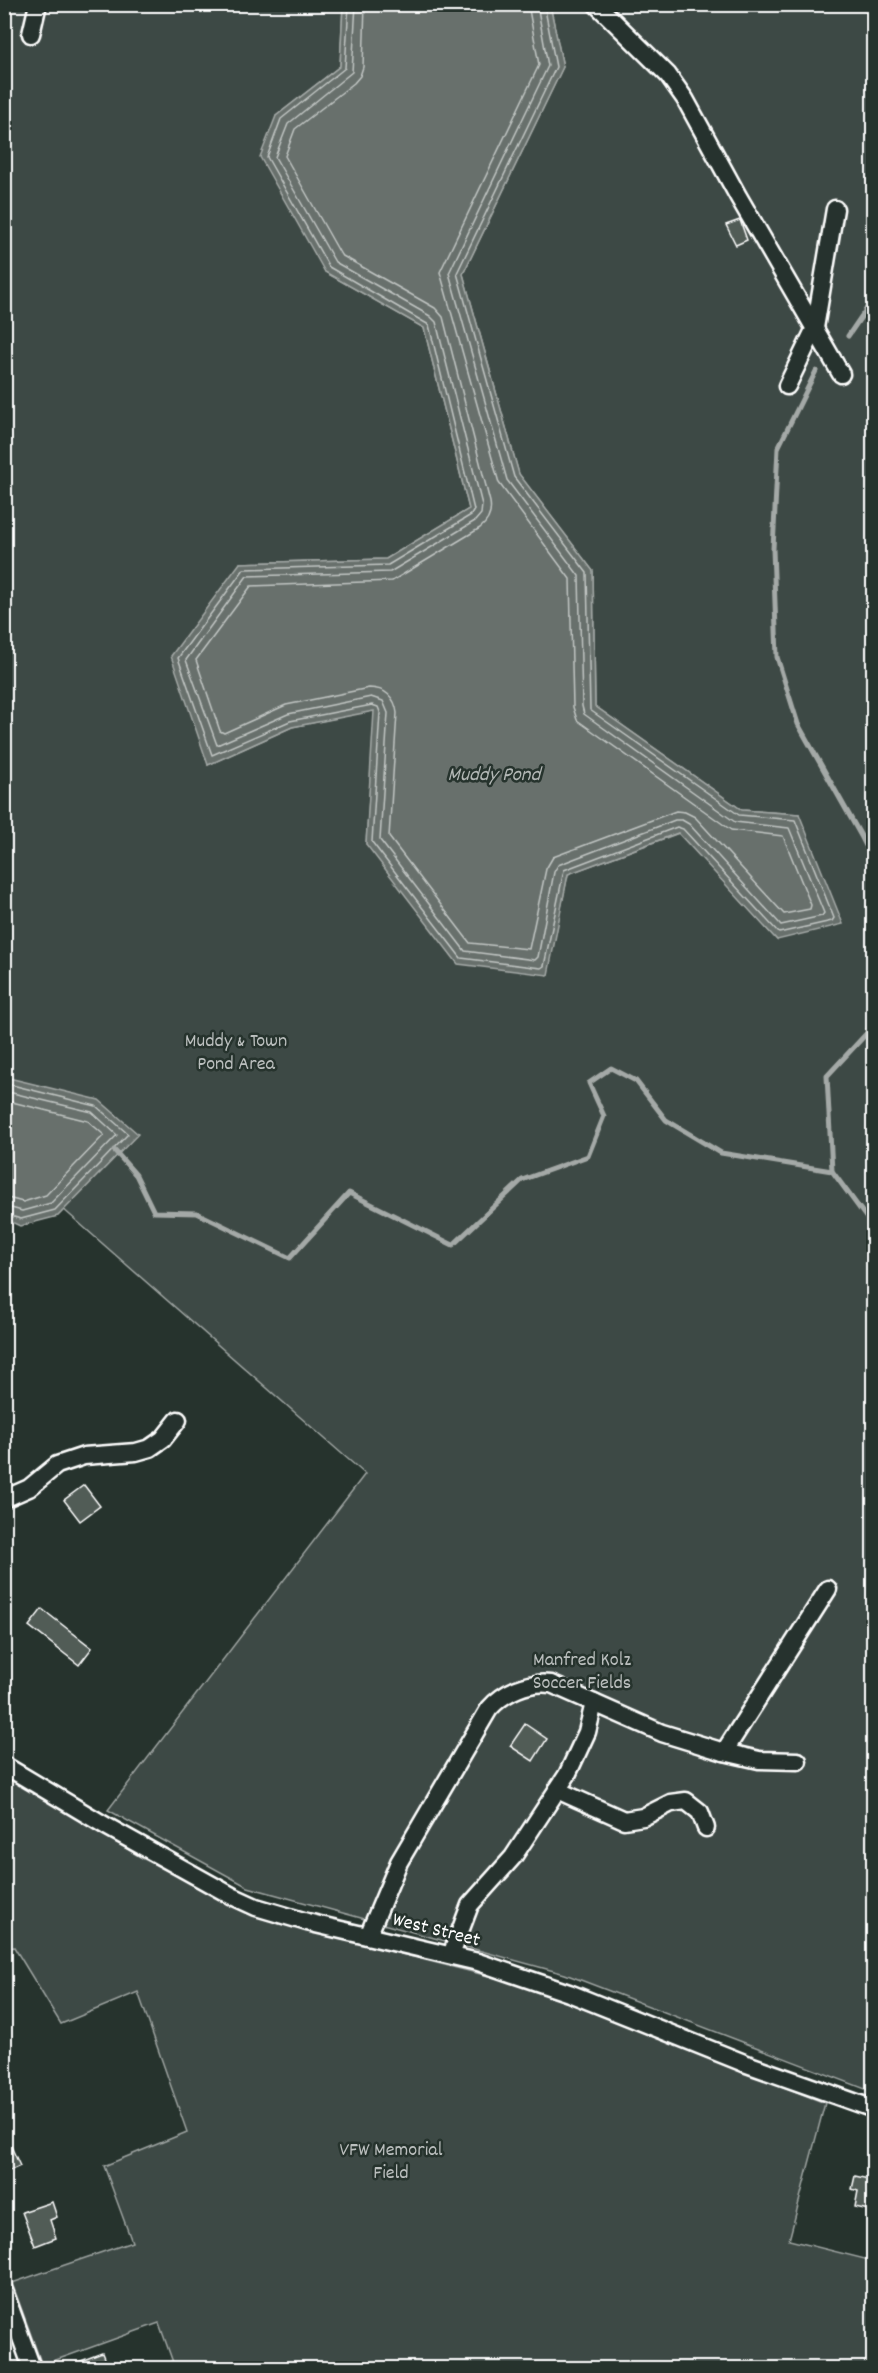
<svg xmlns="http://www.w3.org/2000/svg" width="878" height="2373" font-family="Dekko,sans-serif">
  <rect width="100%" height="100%" fill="#26332d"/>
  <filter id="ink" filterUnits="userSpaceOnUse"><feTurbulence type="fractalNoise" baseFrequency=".0167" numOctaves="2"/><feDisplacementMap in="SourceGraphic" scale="12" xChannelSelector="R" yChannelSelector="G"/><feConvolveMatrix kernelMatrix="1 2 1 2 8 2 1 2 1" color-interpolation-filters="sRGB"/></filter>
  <g filter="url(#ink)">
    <g fill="#3e4944" stroke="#9ea4a2" stroke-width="1.5">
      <path d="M5,5H343L340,66L276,116L325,272L424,328L469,509L386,559L240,563L208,765L292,727L375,710L366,844L547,975L568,874L679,833L777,940L799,814L742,810L595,706L593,571L519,474L463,274L563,67L550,5H873V2092L565,1974L248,1887L108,1810L365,1474L5,1158Z"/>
      <path d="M4,1774L142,1858L256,1915L322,1934L520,1984L825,2103L789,2240L873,2261V2368H175L159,2323L42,2365L12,2283L132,2242L104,2166L187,2132L138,1992L61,2024L14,1947L5,1950Z"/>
    </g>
    <g fill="#67706c" stroke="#a4a9a7" stroke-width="1.5">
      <path d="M343,5H550L563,67L463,274L519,474L593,571L595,706L742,810L799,814L843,924L777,940L678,833L568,874L548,975L458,964L366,844L374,711L292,727L208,765L171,656L240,563L386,559L469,509L424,328L325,272L260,157L276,116L340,66Z"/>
      <path d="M5,1077L99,1100L138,1134L58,1216L20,1226L5,1219Z"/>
    </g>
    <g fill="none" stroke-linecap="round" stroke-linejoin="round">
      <g stroke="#c2c6c4" stroke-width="1.5">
        <path d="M349,4L345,68L281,119L267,157L329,267L429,325L474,510L471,515L388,565L244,569L178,658L212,755L290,721L372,705L378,707L380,712L372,842L461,958L541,968L544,966L564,870L677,827L683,829L779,933L832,921L834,918L795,820L739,815L590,710L587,573L514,477L457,273L556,67L544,4"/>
        <path d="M356,4L352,72L288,124L275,157L335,262L430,316L436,322L482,505L481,514L475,521L390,572L247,576L186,660L217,745L288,714L371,697L383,701L388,713L380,840L465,951L535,960L538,957L554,872L558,865L675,820H682L689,824L781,925L822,916L824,913L789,828L735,822L584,714L582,706L579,576L507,480L449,273L548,66L537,4"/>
        <path d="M365,4L363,67L360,76L354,83L295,129L285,156L341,255L435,308L443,317L490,502C492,513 489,521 480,528L392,581L251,586L196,660L220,731L224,733L286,705L369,688C385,688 395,697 397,713L389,837L470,943L529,949L546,869L553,857L676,811L685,812L695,817L784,914L810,909L811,905L783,836L731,830L577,720L573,707L570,579L499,483L440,272L539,65L528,4"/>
        <path d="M4,1083L96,1106L128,1134L55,1210L21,1219L4,1214"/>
        <path d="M4,1091L92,1112L117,1135L51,1203L22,1211L4,1206"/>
        <path d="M4,1100L88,1121L104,1135L46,1195L23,1202L4,1197"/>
      </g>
      <g stroke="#a4a9a7" stroke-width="5">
        <path d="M848,336L874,298"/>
        <path d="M816,371L778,448L773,549L777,657L798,724L861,836L874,862"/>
        <path d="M874,1011L867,1033L827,1076L832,1171L874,1228"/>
        <path d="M114,1150L136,1175L154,1212L197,1213L290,1258L349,1193L453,1245L522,1180L588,1156L604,1116L589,1083L611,1068L636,1081L666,1120L721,1153L832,1171"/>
      </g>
    </g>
    <g fill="#515c57" stroke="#fff" stroke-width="1.5">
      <path d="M740,220L747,240L736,245L726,225Z"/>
      <path d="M84,1485L100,1506L80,1521L64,1500Z"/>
      <path d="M42,1609L92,1648L79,1665L29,1626Z"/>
      <path d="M525,1724L547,1739L533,1761L510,1746Z"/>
      <path d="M4,2131L20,2166L4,2173Z"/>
      <path d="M855,2176L873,2180V2206L870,2205L869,2210L855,2207L858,2191L852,2189Z"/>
      <path d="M52,2202L57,2217L50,2220L56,2238L35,2246L22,2212Z"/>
      <path d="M102,2353L108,2368H65V2367Z"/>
    </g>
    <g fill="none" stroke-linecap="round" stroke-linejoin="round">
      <defs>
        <g id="minor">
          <path d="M596,4L668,75L685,99L738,196L841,374"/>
          <path d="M31,34L38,4"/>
          <path d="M787,386L815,328L835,209"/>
          <path d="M4,1499L29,1488L57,1465L84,1456L136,1452L150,1448L163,1439L178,1420"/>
          <path d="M724,1752L759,1760L798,1761"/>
          <path d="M4,1765L106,1826L232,1896L256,1907L307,1922L478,1962L569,1993L744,2063L874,2109"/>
          <path d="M557,1790L624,1820L643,1817L671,1803L686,1801L700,1812L706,1828"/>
          <path d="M368,1936L399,1862L489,1709C504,1692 528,1681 551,1684L662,1733L724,1752L828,1589"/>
          <path d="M451,1955L470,1905L513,1857L567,1775L587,1732L594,1703"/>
          <path d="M4,2291L32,2368"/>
        </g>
      </defs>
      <use href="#minor" stroke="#fff" stroke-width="21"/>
      <use href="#minor" stroke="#26332d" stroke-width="16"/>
    </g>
  </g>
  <g text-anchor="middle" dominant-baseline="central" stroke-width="5" stroke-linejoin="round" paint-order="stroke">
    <g font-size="20" fill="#bbbfbe" stroke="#26332d">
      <text x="236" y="1042">Muddy &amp; Town<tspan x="236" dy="23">Pond Area</tspan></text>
      <text x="582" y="1661">Manfred Kolz<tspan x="582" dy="23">Soccer Fields</tspan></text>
      <text x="391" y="2151">VFW Memorial<tspan x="391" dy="23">Field</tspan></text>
    </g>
    <g font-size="20" fill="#fff" stroke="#26332d">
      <text transform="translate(436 1931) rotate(14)">West Street</text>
    </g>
    <g font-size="21" font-style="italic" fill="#b3b8b6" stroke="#26332d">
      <text x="494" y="776">Muddy Pond</text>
    </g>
  </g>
  <rect width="878" height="2373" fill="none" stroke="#26332d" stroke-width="24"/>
  <rect x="12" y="12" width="854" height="2349" fill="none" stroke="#fff" stroke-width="2" filter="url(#ink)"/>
</svg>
